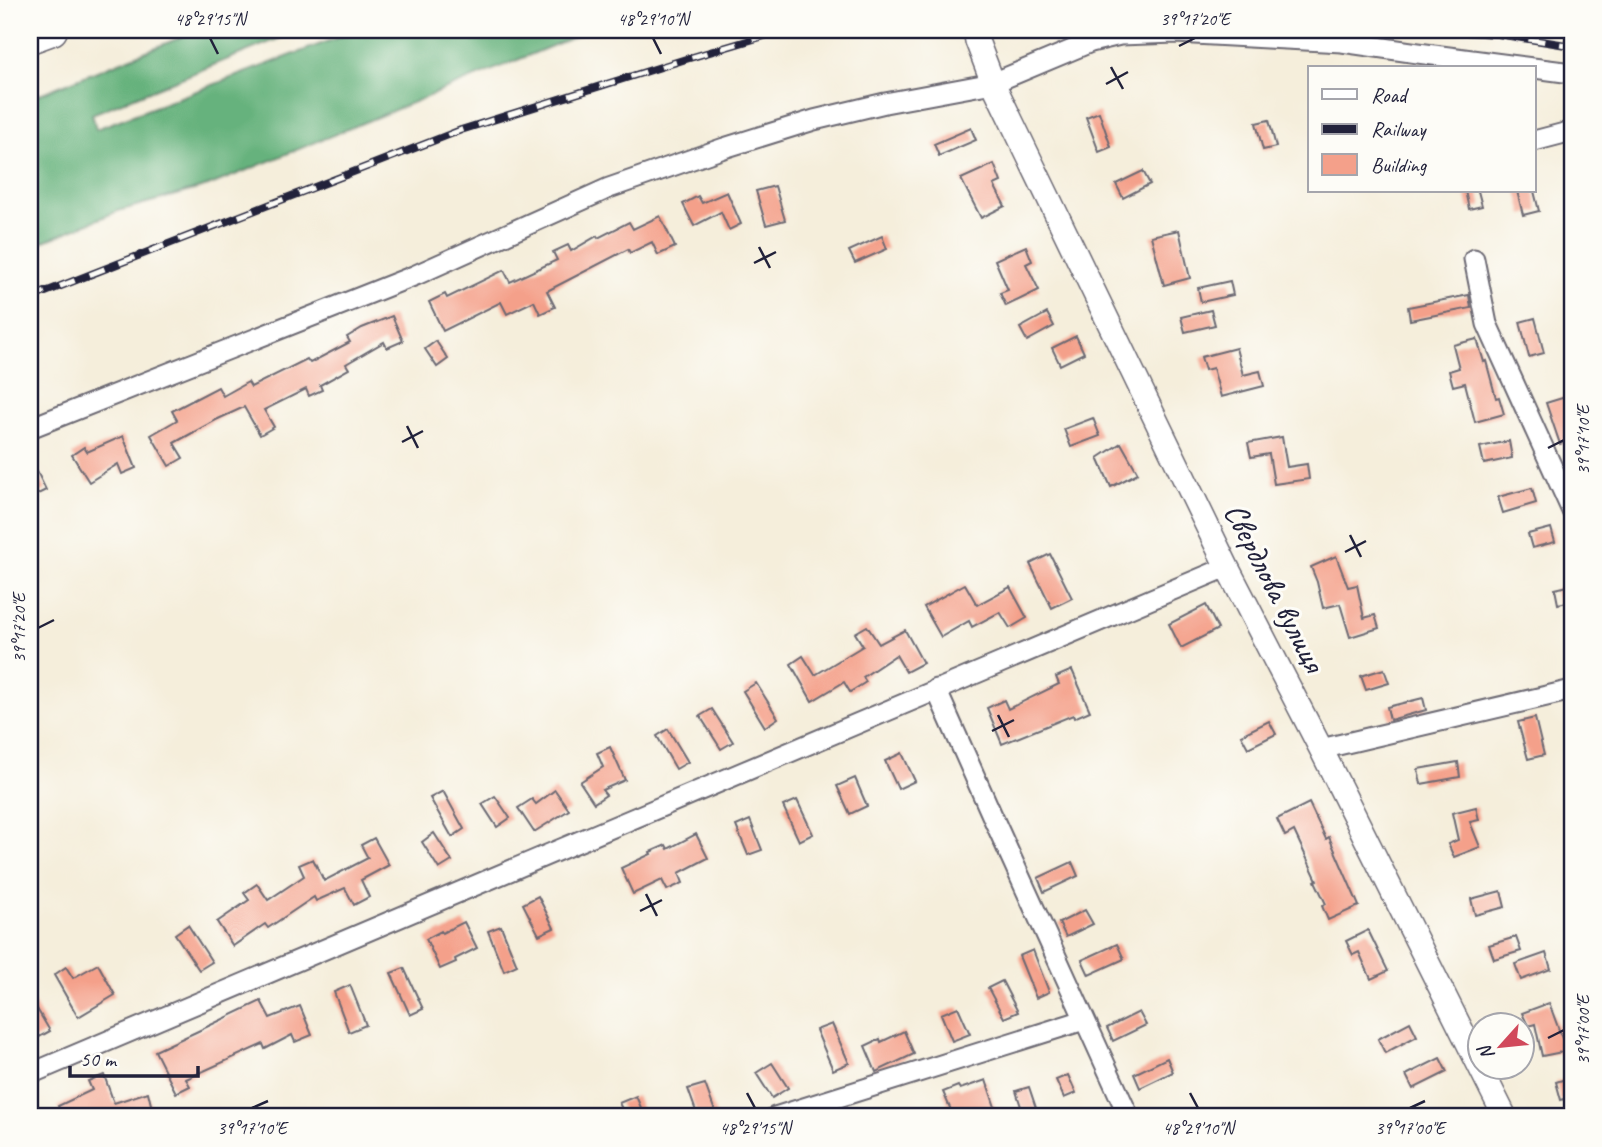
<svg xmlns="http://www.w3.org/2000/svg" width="1602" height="1147" font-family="Caveat,sans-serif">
  <rect width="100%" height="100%" fill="#fdfcf7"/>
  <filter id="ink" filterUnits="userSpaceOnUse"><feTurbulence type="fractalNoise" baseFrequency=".0143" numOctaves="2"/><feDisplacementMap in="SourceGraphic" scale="14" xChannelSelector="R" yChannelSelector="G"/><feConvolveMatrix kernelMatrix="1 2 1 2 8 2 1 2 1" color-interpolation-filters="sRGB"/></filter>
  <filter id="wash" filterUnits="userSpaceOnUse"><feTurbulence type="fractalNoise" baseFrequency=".00686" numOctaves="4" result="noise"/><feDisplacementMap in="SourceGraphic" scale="28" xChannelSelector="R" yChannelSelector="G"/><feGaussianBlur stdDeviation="1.57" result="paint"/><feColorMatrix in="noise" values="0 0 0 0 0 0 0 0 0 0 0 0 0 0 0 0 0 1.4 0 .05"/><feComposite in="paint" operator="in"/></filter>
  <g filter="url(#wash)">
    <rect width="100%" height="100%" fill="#f5eedb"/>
    <path fill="#66b27d" stroke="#446a5c" stroke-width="2" d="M199,30H300L92,114L96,129L358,30H591L208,186L118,211L30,247V98Z"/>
    <g id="blocks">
      <g fill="#f4a08a">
        <path d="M1099,112L1111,147L1099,152L1086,117Z"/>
        <path d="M1269,120L1276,147L1263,150L1256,123Z"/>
        <path d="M971,128L976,140L939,156L934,144Z"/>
        <path d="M994,164L1001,182L994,185L1005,206L981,218L961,179Z"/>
        <path d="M1143,171L1150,184L1123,198L1116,184Z"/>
        <path d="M775,186L785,220L766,225L756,191Z"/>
        <path d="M1465,191H1478L1482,206L1469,209Z"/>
        <path d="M1517,191H1534L1539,211L1523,215Z"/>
        <path d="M727,192L741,224L729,230L721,212L694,226L683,204L698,196L702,203Z"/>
        <path d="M660,216L675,247L658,255L652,242L630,253L628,249L547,291L555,307L540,314L534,301L507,314L501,302L443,331L429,302L445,294L447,298L504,270L510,282L557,260L553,252L568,245L571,251L597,236L598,238L629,222L633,229Z"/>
        <path d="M1179,230L1190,278L1164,285L1151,236Z"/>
        <path d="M882,236L887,249L855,263L849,251Z"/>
        <path d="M1026,246L1032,261L1026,264L1039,290L1006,306L1000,293L1008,290L995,260Z"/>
        <path d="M1230,281L1233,295L1201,302L1198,288Z"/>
        <path d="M1469,295L1471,308L1410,320L1408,307Z"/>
        <path d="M1211,310L1215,325L1185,332L1181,317Z"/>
        <path d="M1047,313L1054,326L1027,341L1020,328Z"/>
        <path d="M392,316L403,341L387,348L384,342L346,364L349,369L320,385L322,390L309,396L306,389L264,410L274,427L260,435L244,407L216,420L174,443L183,458L169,466L151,435L177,420L172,411L218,387L223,396L248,382L251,387L307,359L310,363L350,342L347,337L362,328Z"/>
        <path d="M1535,318L1544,353L1529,357L1520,322Z"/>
        <path d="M1076,336L1084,353L1060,365L1052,348Z"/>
        <path d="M1477,339L1484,362L1486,361L1496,398L1499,397L1504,414L1475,422L1465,383L1453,386L1449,371L1459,368L1453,345Z"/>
        <path d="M436,341L448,359L437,367L425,349Z"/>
        <path d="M1236,348L1243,375L1260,371L1264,386L1221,397L1213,368L1205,370L1201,357Z"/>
        <path d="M1572,395V440L1560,444L1546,403Z"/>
        <path d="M1093,418L1100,436L1071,447L1064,429Z"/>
        <path d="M123,436L136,468L122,474L118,464L89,482L72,455L84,447L87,452Z"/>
        <path d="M1282,437L1287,467L1307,464L1309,479L1274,484L1269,454L1251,457L1248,443Z"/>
        <path d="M1509,441L1512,458L1484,464L1480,447Z"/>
        <path d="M1121,443L1138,473L1111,487L1098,458Z"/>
        <path d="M30,457L46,490L30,498Z"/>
        <path d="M1532,488L1536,503L1503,513L1498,497Z"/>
        <path d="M1551,528L1555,542L1532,548L1528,534Z"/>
        <path d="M1050,554L1072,598L1052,608L1030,564Z"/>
        <path d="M1336,556L1348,587L1357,585L1364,618L1375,615L1379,628L1350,637L1340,604L1323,608L1317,582L1311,567Z"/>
        <path d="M965,584L977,605L1010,587L1027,618L1010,628L1000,612L972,627L969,621L941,637L924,607Z"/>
        <path d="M1572,585V601L1558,604L1555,589Z"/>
        <path d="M1206,605L1218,629L1181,648L1169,624Z"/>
        <path d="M867,626L879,644L905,630L923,663L906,672L896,655L863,677L866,682L850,692L844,682L812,701L791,664L803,656L815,675L863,646L855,633Z"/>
        <path d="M1384,669L1389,683L1366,690L1361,676Z"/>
        <path d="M1072,670L1090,711L1074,718L1073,715L1002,744L987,708L1004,700L1008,709L1059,684L1056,677Z"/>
        <path d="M756,683L778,718L765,727L743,691Z"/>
        <path d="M1423,698L1426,710L1390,720L1387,707Z"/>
        <path d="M712,709L733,742L721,749L700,716Z"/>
        <path d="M1535,718L1544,755L1528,759L1518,722Z"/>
        <path d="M1269,721L1276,734L1248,748L1241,735Z"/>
        <path d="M668,729L688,762L676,769L657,736Z"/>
        <path d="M610,747L625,780L602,790L606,795L594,803L580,782L603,767L597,753Z"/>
        <path d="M902,753L915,781L898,789L885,761Z"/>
        <path d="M1458,762L1460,777L1421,784L1418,769Z"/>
        <path d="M855,778L867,806L850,814L837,786Z"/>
        <path d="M555,790L569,810L534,832L518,808L532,799L536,804Z"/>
        <path d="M443,791L464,829L452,837L430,798Z"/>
        <path d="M495,796L510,818L497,827L482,804Z"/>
        <path d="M797,800L813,834L799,841L783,806Z"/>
        <path d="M1309,803L1326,839L1329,837L1359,906L1328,920L1322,906L1326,904L1315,881L1317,880L1294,831L1285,836L1277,819Z"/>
        <path d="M1476,807L1479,820L1470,822L1480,847L1454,857L1448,844L1458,840L1452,813Z"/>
        <path d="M750,820L762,850L748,855L736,826Z"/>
        <path d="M434,833L452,861L439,869L422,842Z"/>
        <path d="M696,834L708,858L679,873L683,883L667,890L662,880L633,894L621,868L651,854L650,852L666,845L668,849Z"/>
        <path d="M374,838L389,865L361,880L369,897L354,905L345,888L316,901L314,897L268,928L265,924L233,946L217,922L249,900L244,893L257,884L268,900L304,876L299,865L313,859L324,881L368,858L361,845Z"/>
        <path d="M1072,862L1078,876L1044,892L1038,878Z"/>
        <path d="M1501,891L1505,907L1475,915L1471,899Z"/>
        <path d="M538,896L554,928L539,935L523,904Z"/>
        <path d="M1085,910L1093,924L1066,937L1059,923Z"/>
        <path d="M464,922L477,948L455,959L456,962L440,969L426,939L441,931L442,933Z"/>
        <path d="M188,925L212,962L199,970L175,934Z"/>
        <path d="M501,926L517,965L504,971L488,931Z"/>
        <path d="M1368,930L1388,971L1371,979L1359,952L1353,955L1346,941Z"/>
        <path d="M1516,937L1521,951L1494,959L1489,945Z"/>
        <path d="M1117,944L1124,959L1089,975L1082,960Z"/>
        <path d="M1033,950L1049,992L1036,998L1019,956Z"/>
        <path d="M1546,953L1551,969L1521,980L1515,964Z"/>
        <path d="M98,964L115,995L78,1017L54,975L66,967L73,978Z"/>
        <path d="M404,968L423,1009L410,1015L391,973Z"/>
        <path d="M1002,981L1018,1012L1004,1018L988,988Z"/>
        <path d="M350,985L366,1025L349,1032L334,992Z"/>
        <path d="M30,997L50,1031L30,1042Z"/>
        <path d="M261,1001L270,1018L300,1006L312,1035L295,1042L292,1035L265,1049L263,1044L186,1079L190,1086L176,1093L155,1051L196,1032Z"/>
        <path d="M1549,1003L1562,1038L1572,1036V1050L1542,1056L1535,1024L1528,1026L1522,1013Z"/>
        <path d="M958,1007L970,1034L952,1041L941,1014Z"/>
        <path d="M1139,1012L1146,1025L1113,1041L1107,1028Z"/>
        <path d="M1410,1022L1417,1036L1385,1053L1378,1039Z"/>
        <path d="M832,1024L849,1063L833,1070L816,1030Z"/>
        <path d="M904,1031L914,1054L876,1072L865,1046L880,1039L881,1042Z"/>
        <path d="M1167,1058L1173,1072L1140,1088L1134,1074Z"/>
        <path d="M1440,1058L1447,1072L1413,1089L1406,1075Z"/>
        <path d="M772,1063L788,1088L772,1098L756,1073Z"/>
        <path d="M104,1075L114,1103L148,1092L153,1113L138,1117L135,1109L119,1115V1117H63L58,1106L92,1090L88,1081Z"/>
        <path d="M1068,1075L1076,1093L1064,1098L1056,1080Z"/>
        <path d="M1572,1077V1097L1561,1100L1556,1082Z"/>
        <path d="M986,1080L996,1110L973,1117H954L943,1092L958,1086L960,1089Z"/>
        <path d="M705,1084L717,1117H698L688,1089Z"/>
        <path d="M1029,1087L1037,1111L1024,1116L1016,1091Z"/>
        <path d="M636,1096L645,1117H626L619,1103Z"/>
      </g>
    </g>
  </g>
  <g filter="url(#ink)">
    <use href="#blocks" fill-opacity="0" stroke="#6c6973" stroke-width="2"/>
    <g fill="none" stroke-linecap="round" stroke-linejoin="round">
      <defs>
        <g id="minor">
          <path d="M1534,141L1572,131"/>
          <path d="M1474,259L1487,324L1572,511"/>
          <path d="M30,428L416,275L609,188L724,148L814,120L885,103L993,83L1091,42L1120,35L1176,33L1342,42L1418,53L1572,73"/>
          <path d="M936,689L995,822L1129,1117"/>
          <path d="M1321,749L1572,690"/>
          <path d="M30,1074L1227,567"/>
          <path d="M775,1117L1084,1020"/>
        </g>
        <path id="tertiary" d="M975,30L977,41L993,83L1227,567L1321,749L1505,1117"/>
        <path id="primary" d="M30,38L52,30"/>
      </defs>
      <use href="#minor" stroke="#6c6973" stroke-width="23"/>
      <use href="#tertiary" stroke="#6c6973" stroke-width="26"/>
      <use href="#primary" stroke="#6c6973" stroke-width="33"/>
      <use href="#minor" stroke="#fff" stroke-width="19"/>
      <use href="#tertiary" stroke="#fff" stroke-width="23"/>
      <use href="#primary" stroke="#fff" stroke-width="30"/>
      <defs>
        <g id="rail">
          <path d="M1433,30L1498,34L1572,46"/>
          <path d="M30,298L461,130L686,59L784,30"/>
        </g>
      </defs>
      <use href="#rail" stroke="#22223b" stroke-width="8"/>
      <use href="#rail" stroke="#fdfcf7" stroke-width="5" stroke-dasharray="16" stroke-linecap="butt"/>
    </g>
  </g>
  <path fill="none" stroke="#22223b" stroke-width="2.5" d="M210,38L218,54M653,38L661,54M1179,46L1195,38M1111,67L1123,89M1106,84L1128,72M759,247L770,268M754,263L776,252M407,426L418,448M402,442L423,431M1548,448L1564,440M1350,535L1361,557M1345,552L1366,541M38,628L54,620M998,715L1009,737M992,731L1014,720M646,894L657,916M640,911L662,900M1548,1038L1564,1030M747,1093L755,1108M1190,1093L1198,1108M252,1108L268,1101M1410,1108L1425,1101"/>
  <g text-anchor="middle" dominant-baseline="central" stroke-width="6" stroke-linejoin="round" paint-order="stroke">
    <g font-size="33" fill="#22223b" stroke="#fdfcf7">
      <text transform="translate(1275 587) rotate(63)">Свердлова вулиця</text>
    </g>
  </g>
  <rect width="1602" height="1147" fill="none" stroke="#fdfcf7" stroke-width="77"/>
  <rect x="1308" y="66" width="228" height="126" fill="#fdfcf7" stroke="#a5a5ac" stroke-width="2"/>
  <rect x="1322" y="89" width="35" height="10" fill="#ffffff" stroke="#a5a5ac" stroke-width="2"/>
  <text x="1371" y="102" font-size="21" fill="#22223b">Road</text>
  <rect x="1322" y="124" width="35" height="10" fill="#22223b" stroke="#a5a5ac" stroke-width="2"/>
  <text x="1371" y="136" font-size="21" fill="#22223b">Railway</text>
  <rect x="1322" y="154" width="35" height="21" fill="#f4a08a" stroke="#a5a5ac" stroke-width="2"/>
  <text x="1371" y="172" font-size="21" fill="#22223b">Building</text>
  <g transform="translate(1501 1046) rotate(243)"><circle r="33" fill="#fdfcf7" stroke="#a5a5ac" stroke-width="2"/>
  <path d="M0-5L12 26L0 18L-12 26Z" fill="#d1495b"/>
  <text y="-10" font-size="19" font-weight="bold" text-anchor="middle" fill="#22223b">N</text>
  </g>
  <path d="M70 1066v10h128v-10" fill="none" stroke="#22223b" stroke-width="3.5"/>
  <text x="80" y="1066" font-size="21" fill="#22223b" stroke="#fdfcf7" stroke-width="5" paint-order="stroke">50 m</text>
  <rect x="38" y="38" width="1526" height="1070" fill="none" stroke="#22223b" stroke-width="2.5"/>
  <g font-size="18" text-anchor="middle" fill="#22223b">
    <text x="210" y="25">48°29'15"N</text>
    <text x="653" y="25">48°29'10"N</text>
    <text x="1195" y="25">39°17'20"E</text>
    <text transform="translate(1583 440) rotate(-90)" y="6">39°17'10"E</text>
    <text transform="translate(19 628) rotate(-90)" y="6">39°17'20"E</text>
    <text transform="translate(1583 1030) rotate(-90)" y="6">39°17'00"E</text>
    <text x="252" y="1134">39°17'10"E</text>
    <text x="755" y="1134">48°29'15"N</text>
    <text x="1198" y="1134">48°29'10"N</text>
    <text x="1410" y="1134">39°17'00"E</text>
  </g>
</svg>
